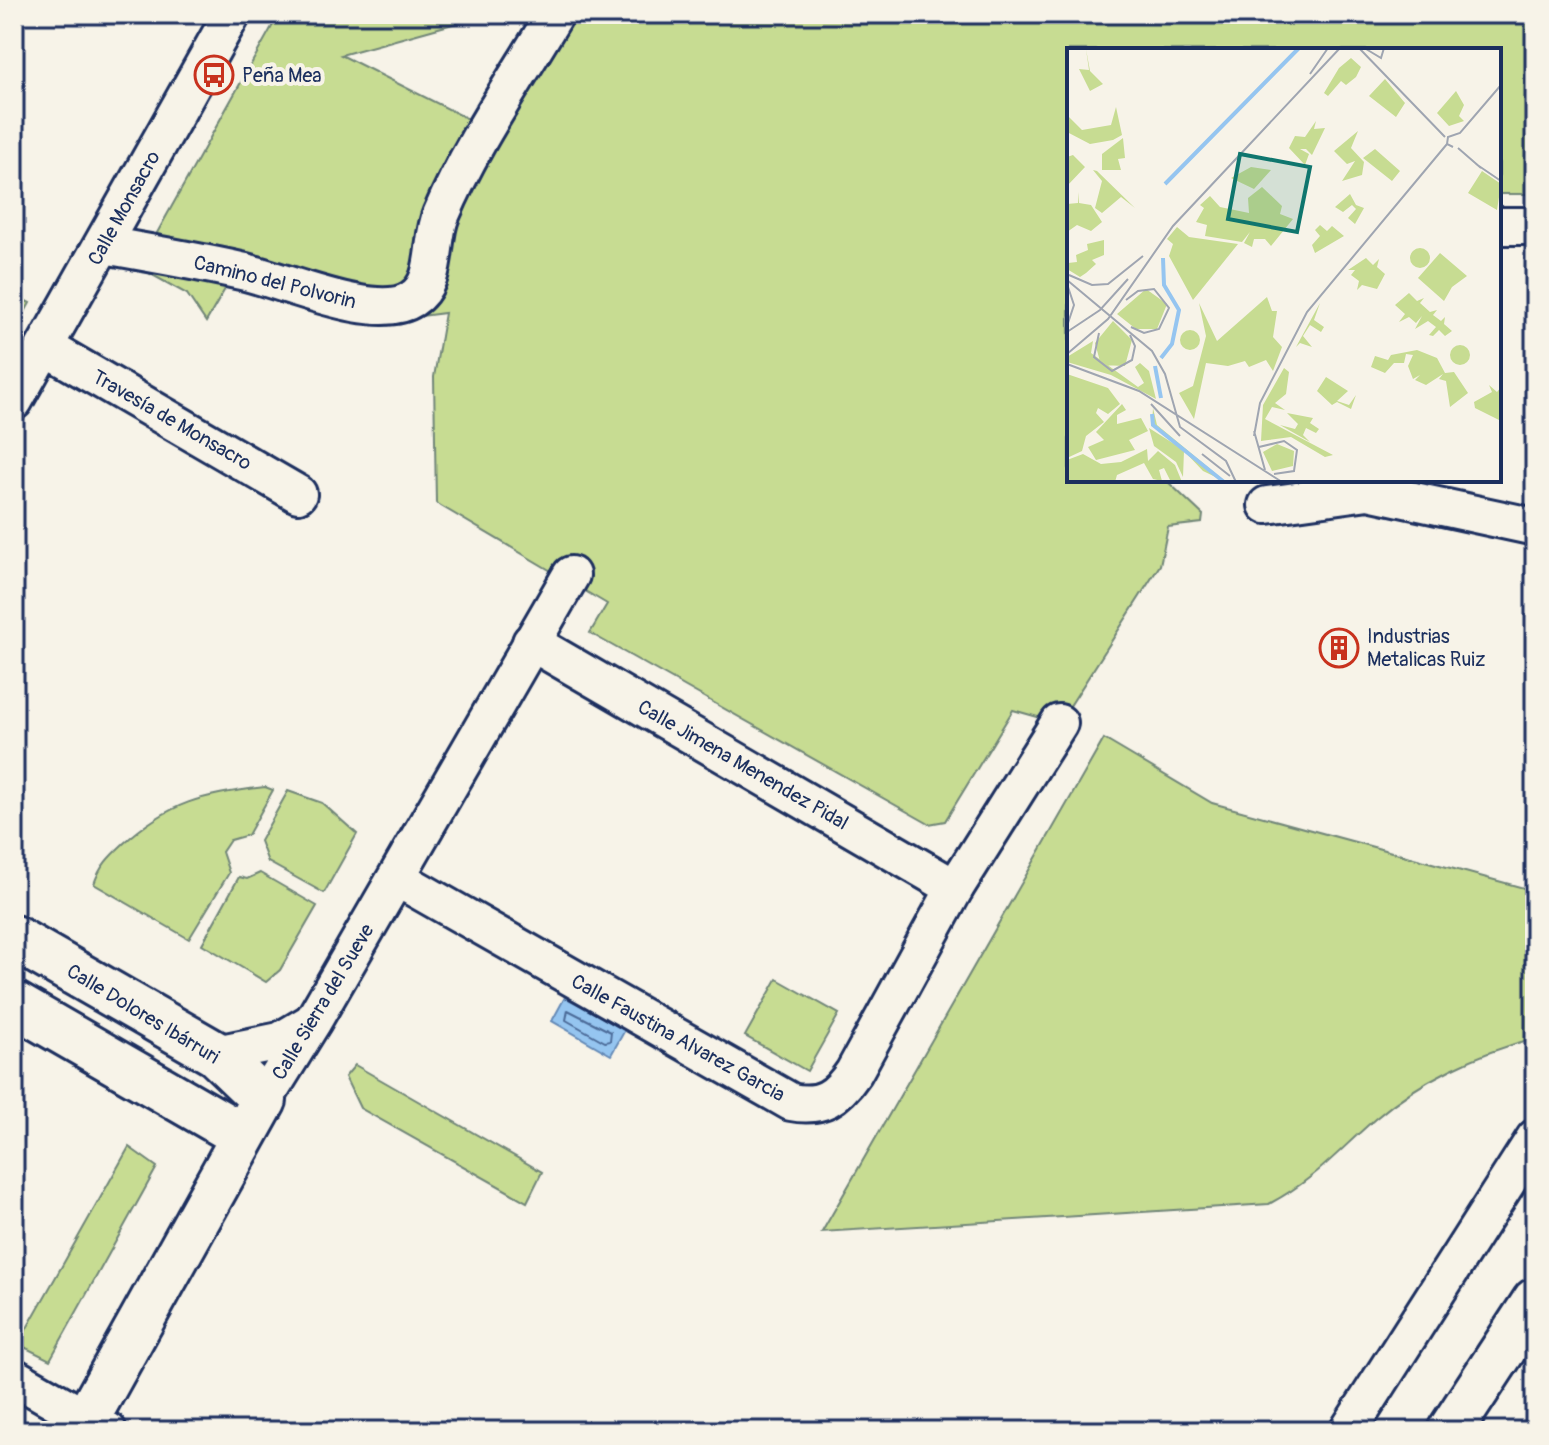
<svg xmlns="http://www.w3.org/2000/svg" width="1549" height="1445" font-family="Pangolin,sans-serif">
  <rect width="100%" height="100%" fill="#f7f3e8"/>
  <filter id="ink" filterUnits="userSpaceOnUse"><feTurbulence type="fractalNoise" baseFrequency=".0125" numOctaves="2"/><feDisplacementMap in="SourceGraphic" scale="16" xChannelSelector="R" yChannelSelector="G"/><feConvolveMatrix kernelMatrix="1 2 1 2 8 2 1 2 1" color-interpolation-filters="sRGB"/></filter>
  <g filter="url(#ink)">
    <g fill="#f2e7d1">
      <path d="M1077,1421L1111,1426L1116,1431H813Z"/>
      <path d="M673,1425L749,1431H669Z"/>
    </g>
    <g fill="#c7dc92" stroke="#718678" stroke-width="2">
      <path d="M279,14H489L341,55L486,128L573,14H1535V194H1499V50H1069V480H1166L1203,515L1202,523L1168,527L1160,565L1059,723L1013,710L945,821L929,824L590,633L607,604L436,503L434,377L445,313L413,317L229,282L206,322L187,294L138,267Z"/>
      <path d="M14,295L30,303L14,332Z"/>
      <path d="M1104,739L1212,803L1535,891V1038C1478,1053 1420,1080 1375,1119C1337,1152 1316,1179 1269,1204L822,1232Z"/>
      <path d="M265,787L273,790L248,835L230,840L222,852L229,873L189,939L94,884C100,866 109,857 123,844C169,802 204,794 265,787Z"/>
      <path d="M288,791L322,803L357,834L324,893L268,862L260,841Z"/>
      <path d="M260,873L317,906L280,970L266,982L202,944L239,877L247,879Z"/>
      <path d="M777,979L839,1014L807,1071L745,1036Z"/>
      <path d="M355,1065L542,1172L527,1202L360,1108L345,1077Z"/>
      <path d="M129,1147L157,1167L50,1360L18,1344Z"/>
    </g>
    <path fill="#95c5f0" stroke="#6489b6" stroke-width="2" d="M565,997L625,1030L611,1055L552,1021Z"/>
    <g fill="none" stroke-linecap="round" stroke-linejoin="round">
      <path stroke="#4c6b98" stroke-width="2" d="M568,1010L611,1032L610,1041L605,1042L566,1020Z"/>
      <defs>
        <g id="street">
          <path d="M1499,226H1535"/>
          <path d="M104,245C150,253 196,261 241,271C281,279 377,323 412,299C439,282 430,240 441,215C471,144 516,80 555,14"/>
          <path d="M45,347L298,494"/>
          <path d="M14,401L232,14"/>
          <path d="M1267,505L1368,491L1535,527"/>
          <path d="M531,642L955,888"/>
          <path d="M397,878L791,1102C822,1108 837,1097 854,1072L955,888L1059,723"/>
          <path d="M216,1054L280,1041L312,1022"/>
          <path d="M264,1100L313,1021L571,575"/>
          <path d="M14,1377L108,1431"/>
          <path d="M1348,1431L1535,1138"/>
        </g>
        <g id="secondary">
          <path d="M14,938L216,1054L264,1100L80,1431"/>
          <path d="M14,1004L243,1136"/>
        </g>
        <path id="highway" d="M1450,1431L1535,1301"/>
      </defs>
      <use href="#street" stroke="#1b2f5e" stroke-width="42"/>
      <use href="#secondary" stroke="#1b2f5e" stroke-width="50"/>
      <use href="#highway" stroke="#1b2f5e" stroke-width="50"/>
      <use href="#street" stroke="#f7f3e8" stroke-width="36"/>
      <use href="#secondary" stroke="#f7f3e8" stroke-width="44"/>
      <use href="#highway" stroke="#f7f3e8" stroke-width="44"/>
    </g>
  </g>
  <defs>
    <symbol id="bus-ring" viewBox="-11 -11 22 22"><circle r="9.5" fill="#f7f3e8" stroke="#c8321e" stroke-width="1.5"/><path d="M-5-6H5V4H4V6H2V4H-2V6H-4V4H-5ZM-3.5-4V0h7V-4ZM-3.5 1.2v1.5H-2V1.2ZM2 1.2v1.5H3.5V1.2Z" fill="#c8321e"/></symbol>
    <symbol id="building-ring" viewBox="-11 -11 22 22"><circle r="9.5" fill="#f7f3e8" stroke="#c8321e" stroke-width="1.5"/><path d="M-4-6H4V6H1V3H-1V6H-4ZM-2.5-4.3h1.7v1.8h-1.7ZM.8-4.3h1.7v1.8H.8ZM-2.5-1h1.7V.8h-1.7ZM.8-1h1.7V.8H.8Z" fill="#c8321e"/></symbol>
  </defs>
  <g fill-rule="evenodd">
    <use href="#bus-ring" x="192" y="53" width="44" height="44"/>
    <use href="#building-ring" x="1317" y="626" width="44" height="44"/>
  </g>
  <g text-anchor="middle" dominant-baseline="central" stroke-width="8" stroke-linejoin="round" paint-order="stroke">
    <g font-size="20" fill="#1b2f5e" stroke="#f7f3e8" text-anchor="start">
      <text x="242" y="75">Peña Mea</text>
      <text x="1367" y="636">Industrias<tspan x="1367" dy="23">Metalicas Ruiz</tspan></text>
    </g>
    <g font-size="20" fill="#1b2f5e" stroke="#f7f3e8">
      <text transform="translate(124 208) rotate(-61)">Calle Monsacro</text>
      <text transform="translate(275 282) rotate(14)">Camino del Polvorin</text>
      <text transform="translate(172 420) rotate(30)">Travesía de Monsacro</text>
      <text transform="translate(743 765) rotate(30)">Calle Jimena Menendez Pidal</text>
      <text transform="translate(323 1002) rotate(-59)">Calle Sierra del Sueve</text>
      <text transform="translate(143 1014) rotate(31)">Calle Dolores Ibárruri</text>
      <text transform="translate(678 1038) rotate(29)">Calle Faustina Alvarez Garcia</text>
    </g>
  </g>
  <g transform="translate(1067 48)">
    <rect width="434" height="434" fill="#f7f3e8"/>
    <path d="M19,1L23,23L36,36L23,43L12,21L22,22ZM284,10L294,19L289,29L279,37L274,33L261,48L257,45L272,20ZM318,31L338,55L329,69L302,48ZM389,43L397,57L392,68L397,73L382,78L370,65ZM49,59L55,87L46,92L23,96L0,84V67L15,82L44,77ZM249,73L247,81L258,80L245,107L239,101H233L242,106L238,117L222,100L228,88L238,89ZM291,83L284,100L297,114L295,127L275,133L288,113L280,116L267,103ZM56,90L58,110L51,111L54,122H35V106ZM308,101L333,123L325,133L296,110ZM6,107L18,119L0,138V109ZM184,119L204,122L187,141L164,130ZM26,122L30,123L68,160L54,149L35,165L28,160L35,133ZM415,123L434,136L430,162L401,145ZM195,139L215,158L213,166L226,171L204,198L198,191H187L185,199L177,195L183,184L175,194L138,188L140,177L129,174L137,160L133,157L143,148L153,159L182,165L181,150ZM12,144V155L24,157L35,174L24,183L10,177L0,184V156L11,155ZM283,146L289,157L297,160L288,176L281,170L289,161L285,157L276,164L268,159ZM253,177L260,183L265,178L277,188L248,205L245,197L253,188L248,182ZM110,179L122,189L171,196L126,252L102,208L106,196L100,191ZM37,192V207L25,212L29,216L19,225L13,229L0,221L1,215L10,214L9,207L21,202L20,196ZM343 210a10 10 0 1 1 20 0a10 10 0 1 1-20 0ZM373,205L400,228L385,239L377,253L351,230ZM299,210L306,217L312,211L310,219L318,226L310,241L295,237L290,242L292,233L284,227L288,222H281ZM79,241L100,256L90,281H69L50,266ZM342,245L350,253L357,250L353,255L363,264L370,262L366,267L374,273L378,269L377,276L385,283L378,288L372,282L366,288L362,287L369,279L361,273L348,281L355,268L349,275L342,269L332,274L338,266L328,257ZM200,249L205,263H210L206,289L215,299L206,323L199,312L182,319L178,313L161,318L139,315L127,371L112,345L126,338L139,288L132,255L150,293ZM253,255L247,272L257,279L254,284L243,277L236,288L245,299L233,295L229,299ZM46,273L65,292L58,318L34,317L28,295ZM113 292a10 10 0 1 1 20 0a10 10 0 1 1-20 0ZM26,293L24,305L71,339L77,335L68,319L73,315L82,323L89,351L44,327L0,314V309ZM383 307a10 10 0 1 1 20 0a10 10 0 1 1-20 0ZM350,302L370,310L378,325L387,324L401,345L383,359L379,333L372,331L376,326L359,337L348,332L353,327L346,331L341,318L346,307L339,306L337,315H327L318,325L304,319L308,308L321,312L324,307ZM217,320L222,324L219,346L208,355L218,362L205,359L198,371L266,407L258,409L224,389L194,393L196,357ZM0,326L41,340L53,356L41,366L31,360L29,365L37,374L19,388L15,403L0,410ZM259,329L281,343L270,353L282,357L289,347L284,361L270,354L265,357L250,343ZM422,337L430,344L434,339V373L408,360L407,354L425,344ZM55,356L59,362L50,367V376L74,370L81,383L62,392L68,402L29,412L21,399L37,392L29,384ZM86,360L90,377L159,434L136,423L117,403L116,429L109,414L87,398L82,380L112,399L85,377ZM220,365L246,370L243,375L252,381L249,385L239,380L236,387L243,394L213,377L228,381L231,376ZM210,396L227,403L226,418L205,423L196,404ZM80,401L81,413L91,403L108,417L115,434L103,432L97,420L92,422L95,433L86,431L77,415L50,427L48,434H0V412L16,406L34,416L54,414Z" fill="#c7dc92"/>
    <path fill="none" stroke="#95c5f0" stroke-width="4" d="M98,136L232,0M94,310L105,296L112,262L97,237L96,210M88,318L94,350M85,366L86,377L157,434"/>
    <path fill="none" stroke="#9fa5b1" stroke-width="2" d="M292,0L378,89M299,1L314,10L317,0M243,26L261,0M386,99L380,96L381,89L393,85L434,37M391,100L414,120M409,116L434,133M2,227L25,237L41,236L76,208M0,232L85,303L98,326L113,379L159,413L169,434M0,236L7,257L0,278M59,252L71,243L87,241L102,260L92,281L77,285L64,279M0,284L33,262L61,231M32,285L27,309L45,323L65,312L68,298L63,287M0,306L41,271L106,178L273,0M0,316L72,343L215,434M84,356L113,388M187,383L198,422M187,388L193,355L240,264L380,96M192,399L217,393L230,402L227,423L207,426M135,406L163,428"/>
    <path fill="#0f766e" fill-opacity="0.15" stroke="#0f766e" stroke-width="4" d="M173,106L243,119L230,184L161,171Z"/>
    <rect width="434" height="434" fill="none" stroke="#1b2f5e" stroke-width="4"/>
  </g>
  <rect width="1549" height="1445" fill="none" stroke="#f7f3e8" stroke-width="48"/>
  <rect x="24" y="24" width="1501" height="1397" fill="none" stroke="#1b2f5e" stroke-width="3" filter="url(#ink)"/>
</svg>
